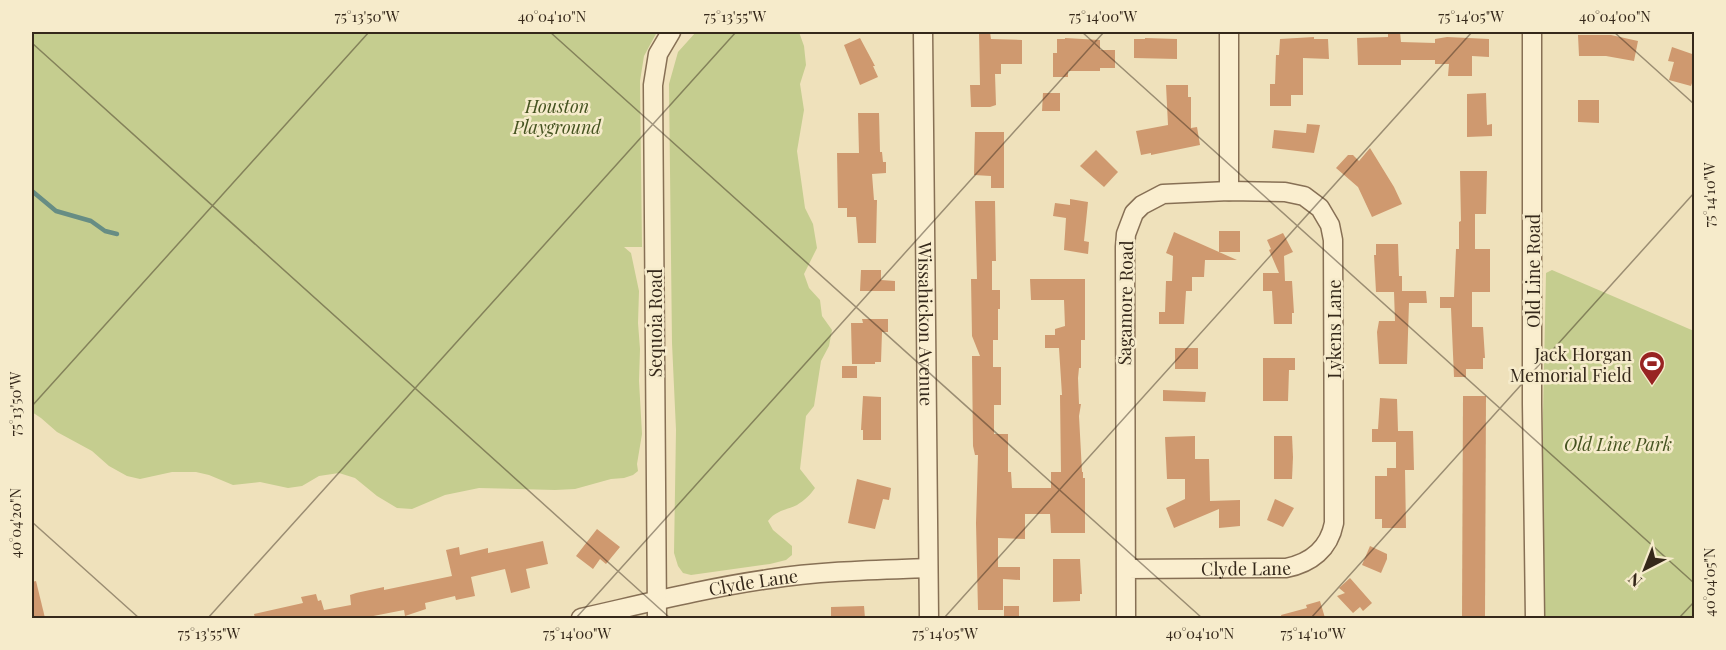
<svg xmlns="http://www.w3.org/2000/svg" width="1726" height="650" font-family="'Playfair Display',serif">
  <rect width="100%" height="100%" fill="#efe1bb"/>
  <g fill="#c5cd8f">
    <path d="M32,32H657L644,56L640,81L642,247H624L631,253L639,291L638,323L640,349L639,381L642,434L637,464L638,471L633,475L624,478L611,479L575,489L555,490L479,488L445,495L412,509L397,508L377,496L355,478L339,473L319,476L302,486L288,488L260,482L233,485L209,475L196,472H172L140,479L127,476L109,466L92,451L57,432L41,418L32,412Z"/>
    <path d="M696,32H799L804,46L806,65L800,84L804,110L797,151L805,208L813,224L817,248L804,274L809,288L820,300L822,316L832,330L829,346L821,361L814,406L806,416L800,469L815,488C810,495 805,500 797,505C787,510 776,510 768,521L773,530L792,546V555L786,560L770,564L691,575L683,573L678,566L674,553L676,430L672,343L669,84L678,52Z"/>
    <path d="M1552,270L1694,331V618H1543L1542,460L1546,273Z"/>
  </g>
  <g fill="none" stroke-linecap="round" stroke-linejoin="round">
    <path stroke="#678d84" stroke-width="4.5" d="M32,191L56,211L91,221L105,231L117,234"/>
  </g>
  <g fill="#cf996f">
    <path d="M979,32H990L991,39L1022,40V64H1001V74H995L996,105L990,107H971L970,85H980Z"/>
    <path d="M1388,32H1400L1401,42L1435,43V39L1447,37L1489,39V57L1472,56V76H1448L1449,64H1435V60H1401V65H1358L1357,38L1388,37Z"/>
    <path d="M1578,35H1611L1638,41L1634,61L1606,56H1579Z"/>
    <path d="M1314,37V39H1328L1329,59L1303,58V95H1291V106H1270V84H1275L1276,55H1279L1280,39Z"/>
    <path d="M860,38L875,66H873L878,77L860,85L844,45Z"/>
    <path d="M1065,38L1100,40V50H1115V68H1100V71H1068V77H1053V53H1057V39H1065Z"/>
    <path d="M1145,38L1177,39V59L1134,58V39H1145Z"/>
    <path d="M1672,47L1695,55V74L1691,86L1669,80L1674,62L1668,61Z"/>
    <path d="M1166,85H1188V97H1191V128L1197,127L1200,145L1151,155V153L1141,155L1136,131L1168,125Z"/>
    <path d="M1043,93H1060V111H1042Z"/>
    <path d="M1486,93L1487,125L1492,124V136L1467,137V94Z"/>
    <path d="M1578,100H1599V123L1578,122Z"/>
    <path d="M858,113H879L880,152H882L883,162H886V173L872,174L874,200H877L876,243H858L856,217H847V208H838L837,153H859Z"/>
    <path d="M1307,124L1320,125L1314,153L1272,148L1274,130L1306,133Z"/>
    <path d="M975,132H1004V188H991V176L974,175Z"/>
    <path d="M1370,148L1394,187L1402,204L1372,217L1358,187L1336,168L1348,155H1353L1359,161Z"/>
    <path d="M1096,150L1118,172L1104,187L1080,166Z"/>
    <path d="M1460,171H1487L1486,214H1475V249H1490V292H1472V327H1483L1485,358H1483V369H1466V377H1454L1451,308H1440V297H1454L1456,249H1459V222L1461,221Z"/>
    <path d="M1070,199L1088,202L1084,241L1089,242L1088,254L1064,250L1066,218L1053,216L1055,203L1070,205Z"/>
    <path d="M975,201H995L996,261H992V290H1000V309H998V340H993V367H1001V405H994V434H1008V472H1011L1012,488H1051V472H1061L1060,395H1062L1059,348H1045V335H1055V329L1065,326L1064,300H1031L1030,279H1085V340H1081V368H1079L1078,378L1079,404H1081L1079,416L1082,472H1083V478H1085V533H1051L1050,514H1025V539L998,538V567H1020V580L1003,579V610H978L976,523L978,455H975L973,446L972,356H980L972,336L971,279H977Z"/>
    <path d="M1219,231H1240V252H1219L1237,260H1205L1204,277H1192V291H1186L1184,324H1159V312H1165L1166,281H1172L1173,256L1166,253L1174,232L1219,252Z"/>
    <path d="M1283,233L1293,252L1284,256L1285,281H1292L1294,313H1292V324H1274L1272,291H1263V273H1279L1269,250L1271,249L1267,240Z"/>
    <path d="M1376,244H1398L1399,276H1402V291H1426L1427,303H1409L1407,364H1379L1377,332L1379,321H1395L1394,292H1376L1374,255H1376Z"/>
    <path d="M861,270H881V280L895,281V291H860Z"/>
    <path d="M862,319H888V332H882L881,362H875V364H852L851,323H863Z"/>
    <rect x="1175" y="348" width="23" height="21"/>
    <path d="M1263,358H1295V370H1289L1288,401H1263Z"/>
    <rect x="842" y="366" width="15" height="12"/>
    <path d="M1163,390L1206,392L1205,402L1163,401Z"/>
    <path d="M863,396L881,397V440H863V430H861Z"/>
    <path d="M1463,396H1486L1485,618H1462Z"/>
    <path d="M1380,398L1397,399L1398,431H1413L1414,470H1405L1406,528H1382V519H1375V476H1387V468H1396V442H1372V429H1378Z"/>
    <path d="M1195,436V459H1209L1210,501L1240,500V526L1219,528V509L1174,528L1166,508L1185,499V479H1167L1165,437Z"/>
    <path d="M1274,436H1292L1293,457L1292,479H1274Z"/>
    <path d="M857,479L891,488L889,500L883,499L875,529L848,523Z"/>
    <path d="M1275,499L1294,508L1283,527L1267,520Z"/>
    <path d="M597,529L620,547L606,564L600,559L593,569L576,556Z"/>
    <path d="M543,541L548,564L526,569L530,588L511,593L505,569L471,577L475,596L456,600L455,596L425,603L426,609L405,616L404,610L363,618H255L254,614L303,603L301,597L316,594L318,601L321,600L324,610L351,605L350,595L356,593L384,587V590L452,576L446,550L459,547L460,555L488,548V553Z"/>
    <path d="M1370,546L1387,554V559L1381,573L1362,565Z"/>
    <path d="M1053,559H1080L1082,594H1080V601L1053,602Z"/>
    <path d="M1350,578L1372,603L1363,611L1360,607L1353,613L1337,596L1345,593L1339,588Z"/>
    <path d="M36,581L45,618H32V582Z"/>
    <path d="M1320,601L1325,618H1282L1281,615L1307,608L1306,605Z"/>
    <path d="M864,606L865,618H831V607Z"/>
    <rect x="1004" y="606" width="15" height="12"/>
  </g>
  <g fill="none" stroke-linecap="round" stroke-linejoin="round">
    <defs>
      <g id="street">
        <path id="s1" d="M923,32L929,618"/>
        <path d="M1532,32V404L1535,618"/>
        <path d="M1229,191V32"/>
        <path id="s2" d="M1126,569L1286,568C1311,563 1329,549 1334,523L1333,240L1330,225L1320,208L1304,196L1285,192L1229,191L1163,194L1142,205L1134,213L1126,234L1125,247L1126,618"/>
        <path id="s3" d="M581,618C643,604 706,588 769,579C822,571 875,570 928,568"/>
        <path d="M657,618L653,85L658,54L671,32"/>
      </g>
    </defs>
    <use href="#street" stroke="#877055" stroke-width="21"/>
    <use href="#street" stroke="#faeecf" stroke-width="18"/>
  </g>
  <path fill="none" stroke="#35281a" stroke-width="1.5" stroke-opacity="0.45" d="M550,32L1202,618M1082,32L1694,583M1614,32L1694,104M32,43L670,618M32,406L369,32M32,522L139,618M208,618L736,32M576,618L1104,32M944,618L1472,32M1311,618L1694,193M1679,618L1694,602"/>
  <defs>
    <symbol id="stadium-pin" viewBox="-11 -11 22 30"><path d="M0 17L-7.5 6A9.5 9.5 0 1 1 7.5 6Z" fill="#982322" stroke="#f6ebcb"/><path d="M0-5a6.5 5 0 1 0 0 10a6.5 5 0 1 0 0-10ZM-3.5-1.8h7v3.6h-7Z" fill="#fff"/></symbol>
  </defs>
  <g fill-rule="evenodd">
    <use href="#stadium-pin" x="1637" y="349" width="30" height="40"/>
  </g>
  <g text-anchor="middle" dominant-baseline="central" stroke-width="5" stroke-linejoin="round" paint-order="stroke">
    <g font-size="18" font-style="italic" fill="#455320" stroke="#f6ebcb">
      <text x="557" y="106">Houston<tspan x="557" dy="21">Playground</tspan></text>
      <text x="1618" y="444">Old Line Park</text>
    </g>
    <g font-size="18" fill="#35281a" stroke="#f6ebcb">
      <text transform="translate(1533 271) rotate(-90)">Old Line Road</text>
      <text transform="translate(1125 303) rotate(-89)">Sagamore Road</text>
      <text transform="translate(655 323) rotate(-90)">Sequoia Road</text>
      <text stroke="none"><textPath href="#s1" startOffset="292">Wissahickon Avenue</textPath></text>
      <text transform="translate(1334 329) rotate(-90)">Lykens Lane</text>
      <text stroke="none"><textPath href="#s2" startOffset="120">Clyde Lane</textPath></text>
      <text stroke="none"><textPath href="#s3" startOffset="176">Clyde Lane</textPath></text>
    </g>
    <g font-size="18" fill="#35281a" stroke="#f6ebcb" text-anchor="end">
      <text x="1632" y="354">Jack Horgan<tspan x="1632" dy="21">Memorial Field</tspan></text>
    </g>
  </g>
  <rect width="1726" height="650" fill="none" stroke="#f6ebcb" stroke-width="66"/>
  <g transform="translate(1645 569) rotate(222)" stroke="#f6ebcb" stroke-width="4.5" paint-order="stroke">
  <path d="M0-4.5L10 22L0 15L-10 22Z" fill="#35281a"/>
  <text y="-9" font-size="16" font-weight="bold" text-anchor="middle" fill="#35281a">N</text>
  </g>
  <rect x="33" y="33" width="1660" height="584" fill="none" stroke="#35281a" stroke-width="2"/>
  <g font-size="15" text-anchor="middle" fill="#35281a">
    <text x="367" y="22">75°13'50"W</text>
    <text x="552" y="22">40°04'10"N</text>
    <text x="735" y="22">75°13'55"W</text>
    <text x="1103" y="22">75°14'00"W</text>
    <text x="1471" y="22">75°14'05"W</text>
    <text x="1615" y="22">40°04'00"N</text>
    <text transform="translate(1710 195) rotate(-90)" y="5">75°14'10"W</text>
    <text transform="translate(16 404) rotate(-90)" y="5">75°13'50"W</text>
    <text transform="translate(16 523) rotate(-90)" y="5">40°04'20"N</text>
    <text transform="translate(1710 582) rotate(-90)" y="5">40°04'05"N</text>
    <text x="209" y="639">75°13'55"W</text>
    <text x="577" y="639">75°14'00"W</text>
    <text x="945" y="639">75°14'05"W</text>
    <text x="1200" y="639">40°04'10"N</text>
    <text x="1313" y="639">75°14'10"W</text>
  </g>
</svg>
